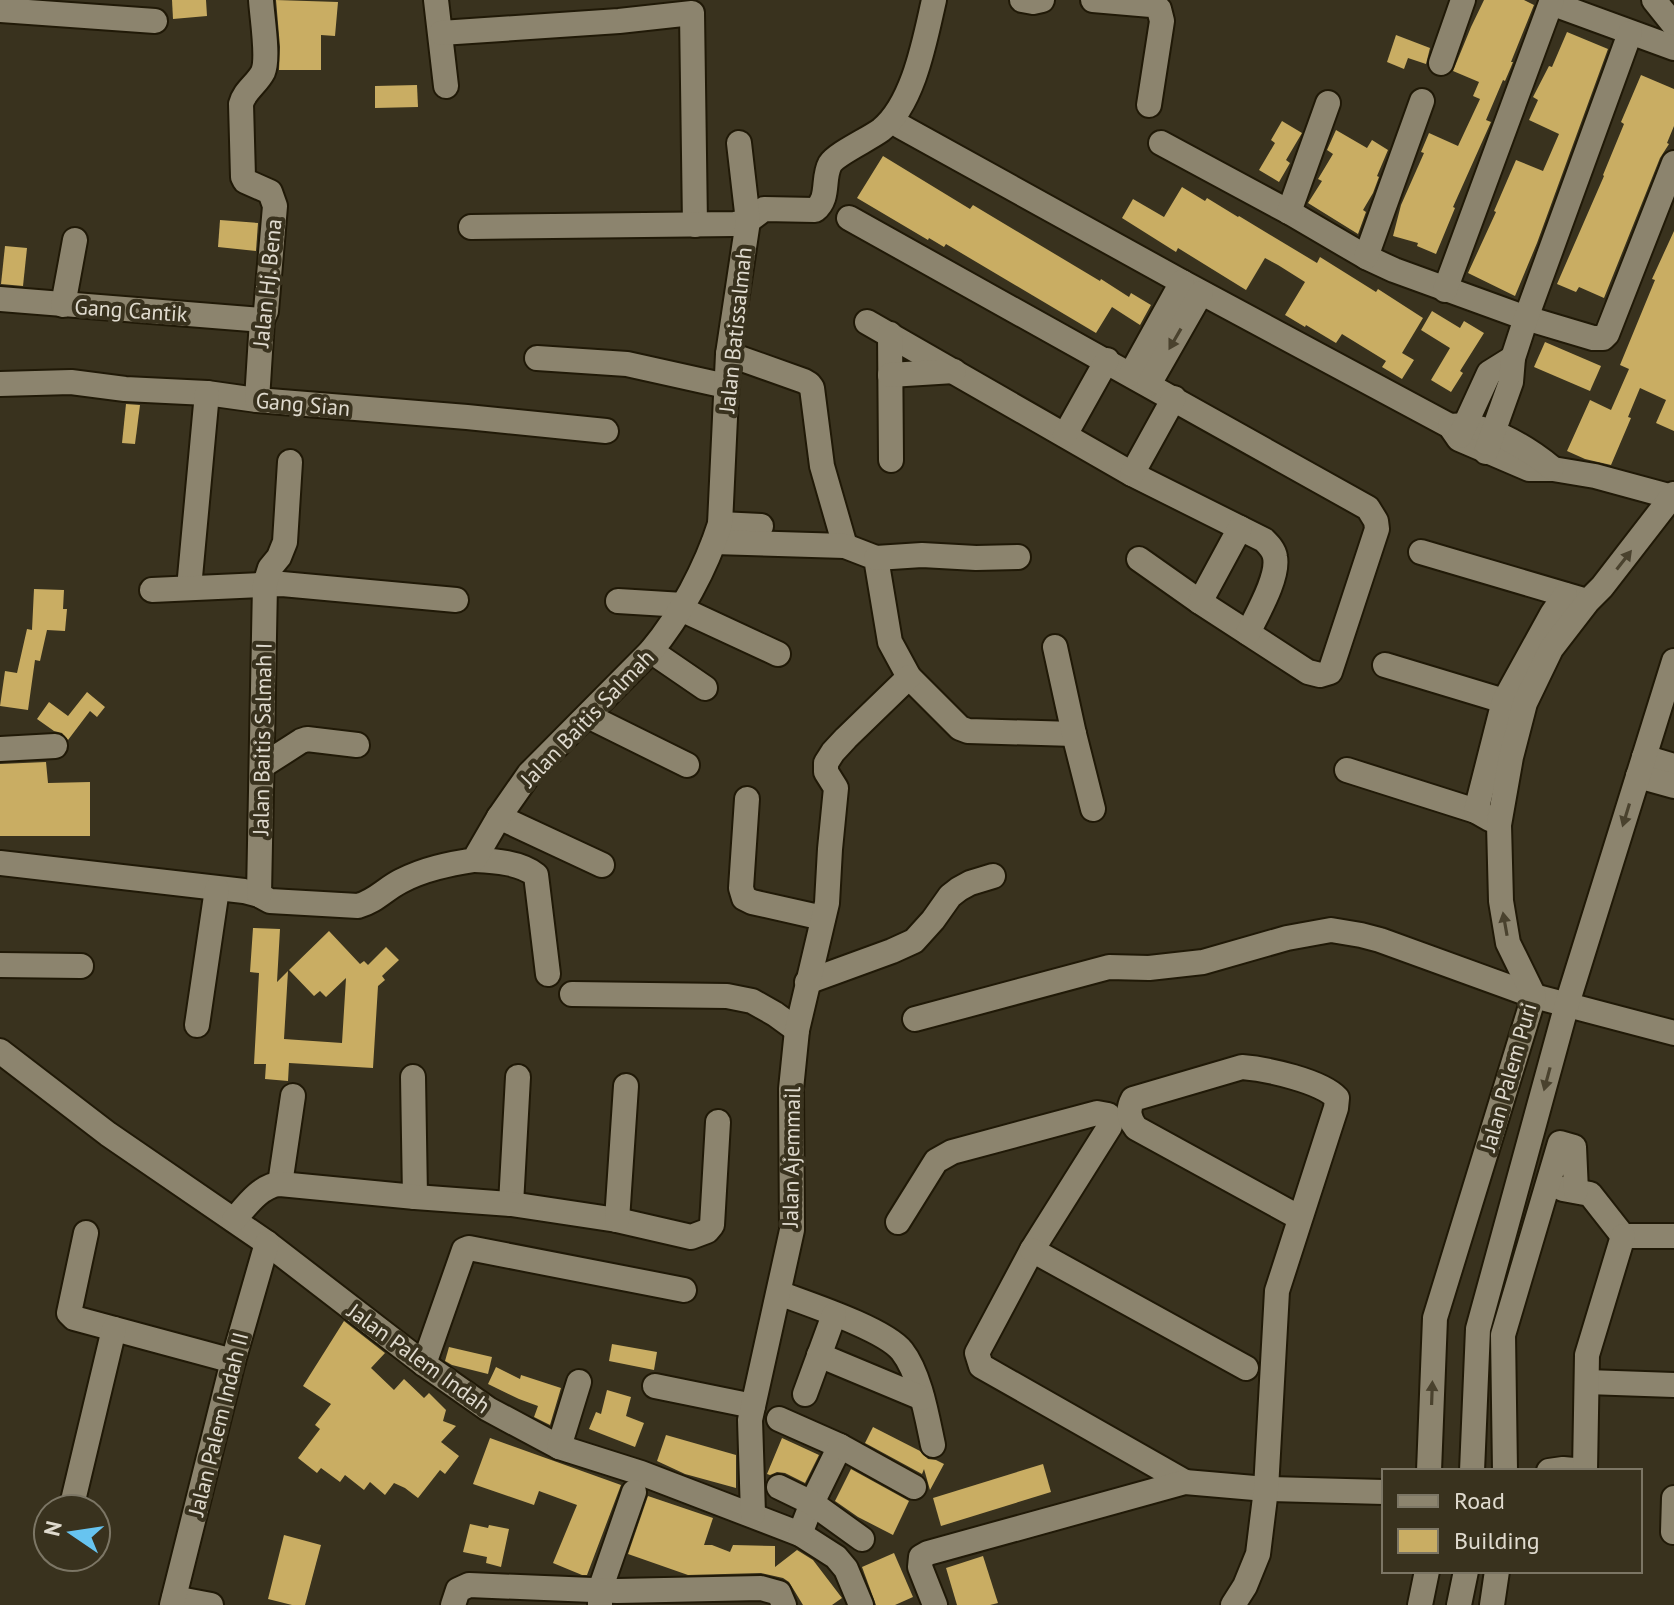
<svg xmlns="http://www.w3.org/2000/svg" width="1674" height="1605" font-family="'PT Sans',sans-serif">
  <rect width="100%" height="100%" fill="#39321e"/>
  <g fill="#c9ad63">
    <path d="M172,0H206L207,16L173,19Z"/>
    <path d="M276,0L338,2L335,36L321,35V70H279L280,47Z"/>
    <path d="M1484,0H1524L1534,5L1511,62H1513L1511,67L1505,81L1503,80L1486,120L1491,122L1453,207L1455,208L1436,254L1417,246L1418,243L1393,236L1401,205L1424,153L1421,152L1429,133L1458,146L1480,99L1473,96L1479,82L1453,71L1471,27Z"/>
    <path d="M1567,32L1608,49L1537,243L1515,296L1468,273L1496,212L1494,211L1516,160L1543,171L1559,134L1529,120L1538,100L1533,97L1549,66L1552,67Z"/>
    <path d="M1396,35L1430,48L1426,64L1408,58L1404,69L1387,62Z"/>
    <path d="M1641,75L1674,89V126L1667,143L1669,144L1660,158L1604,298L1579,287L1576,292L1557,284L1604,176L1603,175L1624,124L1621,122Z"/>
    <path d="M417,85L418,107L375,108V86Z"/>
    <path d="M1282,121L1302,133L1286,160L1290,163L1279,182L1259,170L1275,143L1271,140Z"/>
    <path d="M1336,130L1367,148L1372,140L1388,150L1377,176L1379,177L1373,193L1363,210L1366,212L1358,234L1308,203L1322,181L1318,179L1333,154L1327,150Z"/>
    <path d="M883,156L970,209L973,205L1100,281L1101,279L1129,297L1131,293L1151,305L1140,325L1112,307L1096,333L946,244L944,247L929,238L928,240L857,198Z"/>
    <path d="M1182,187L1205,201L1207,198L1238,217L1239,216L1317,263L1320,257L1376,292L1378,289L1423,318L1402,353L1414,360L1402,379L1382,367L1386,361L1342,334L1336,343L1306,325L1305,327L1285,315L1305,282L1278,265L1265,258L1246,290L1178,248L1176,252L1122,218L1133,199L1164,217Z"/>
    <path d="M220,220L258,223L256,251L218,247Z"/>
    <path d="M1674,231V431L1656,423L1666,400L1640,388L1628,417L1631,418L1611,465L1585,459L1567,451L1590,400L1611,410L1629,369L1620,365L1655,280L1652,279Z"/>
    <path d="M5,246L27,248L23,286L1,284Z"/>
    <path d="M1432,311L1460,328L1464,321L1484,333L1460,371L1463,373L1451,392L1431,380L1450,348L1421,330Z"/>
    <path d="M1545,342L1601,366L1590,391L1534,367Z"/>
    <path d="M126,404L140,405L135,444L122,443Z"/>
    <path d="M34,589L64,590L63,609H67L65,631L47,630L40,661L35,660L28,710L0,706L5,671L17,673L27,629L32,630Z"/>
    <path d="M87,692L105,707L97,717L90,711L68,740L62,733L54,731L37,719L49,702L68,716Z"/>
    <path d="M46,762L48,783L90,782V836H0V764Z"/>
    <path d="M253,928L280,929L277,982L288,971L284,1039L342,1043L346,978L326,997L320,991L314,996L289,970L329,931L360,964L364,961L368,965L386,947L399,960L382,976L385,980L378,986L373,1068L289,1063L288,1081L265,1079L266,1064H254L259,973L250,972Z"/>
    <path d="M344,1321L385,1353L371,1368L394,1390L404,1379L424,1398L429,1393L446,1410L443,1421L456,1426L441,1442L459,1456L445,1474L440,1470L418,1498L405,1488L394,1483L385,1495L370,1482L364,1490L345,1475L340,1482L321,1468L317,1473L298,1458L320,1429L315,1425L331,1404L303,1386Z"/>
    <path d="M612,1344L657,1352L654,1370L609,1361Z"/>
    <path d="M449,1347L492,1357L488,1374L452,1365L445,1361Z"/>
    <path d="M496,1367L520,1379L521,1375L561,1388L550,1425L534,1417L538,1406L519,1399L488,1384Z"/>
    <path d="M607,1390L631,1397L626,1416L644,1423L635,1447L589,1429L596,1412L601,1414Z"/>
    <path d="M873,1427L920,1451L928,1459L936,1460L944,1464L930,1490L924,1469L922,1474L865,1443Z"/>
    <path d="M666,1435L736,1455V1488L685,1474L657,1461Z"/>
    <path d="M490,1438L621,1485L587,1575H582L553,1563L577,1505L539,1491L534,1505L473,1484Z"/>
    <path d="M782,1438L819,1455L805,1483L785,1473L777,1472L770,1475L767,1474Z"/>
    <path d="M1043,1464L1051,1492L941,1526L933,1498Z"/>
    <path d="M851,1469L909,1501L893,1535L858,1517L835,1501Z"/>
    <path d="M648,1496L713,1518L704,1545H712L730,1552L733,1545L775,1546V1567L797,1550L813,1560L842,1598L832,1605H803L789,1582L783,1578L761,1573L688,1575L628,1554Z"/>
    <path d="M470,1524L488,1528L489,1525L509,1529L501,1567L486,1563L487,1557L463,1552Z"/>
    <path d="M284,1535L321,1545L305,1605H292L268,1599Z"/>
    <path d="M894,1553L913,1597L895,1605H876L862,1567Z"/>
    <path d="M983,1556L998,1603L990,1605H957L946,1568Z"/>
  </g>
  <g fill="none" stroke-linecap="round" stroke-linejoin="round">
    <defs>
      <g id="minor">
        <path d="M436,0L446,86"/>
        <path d="M1022,0L1033,2L1042,0"/>
        <path d="M1093,0L1151,5L1159,9L1162,21L1149,105"/>
        <path d="M1654,0L1674,25"/>
        <path d="M1551,3L1674,48"/>
        <path d="M0,10L155,21"/>
        <path d="M441,33L619,21L692,13L695,225"/>
        <path d="M1441,63L1463,0"/>
        <path d="M900,126L1182,282L1450,426L1459,439L1529,469H1553L1595,476L1672,497"/>
        <path d="M1161,143L1289,212L1366,257L1394,270L1526,318L1593,338H1603L1607,334L1674,163"/>
        <path d="M1289,212L1328,103"/>
        <path d="M849,218L1368,508L1376,521L1377,529L1330,672L1320,675L1308,672L1200,602L1139,559"/>
        <path d="M471,227L735,224L748,221L764,209L815,210C830,198 822,179 830,164C836,154 869,139 881,130C914,103 925,39 934,0"/>
        <path d="M1366,257L1422,101"/>
        <path d="M1445,290L1552,0"/>
        <path d="M0,299L262,320"/>
        <path d="M63,305L75,240"/>
        <path d="M867,322L1132,474L1264,540C1269,545 1274,550 1275,557C1279,577 1257,614 1248,633"/>
        <path d="M890,334L891,460"/>
        <path d="M728,354L804,381L809,384L812,388L822,466L845,546"/>
        <path d="M537,358L627,364L726,386"/>
        <path d="M1131,374L1182,282"/>
        <path d="M890,375L954,371"/>
        <path d="M0,384L71,382L125,389L207,393L257,400L467,417L606,431"/>
        <path d="M1149,384L1201,293"/>
        <path d="M257,400L262,320L266,311L275,206L270,192L245,181L243,177L241,104C244,91 257,84 263,72C269,58 262,17 261,0"/>
        <path d="M1450,426C1485,422 1525,446 1552,468"/>
        <path d="M1065,435L1107,360"/>
        <path d="M1460,436L1489,373L1513,358"/>
        <path d="M1486,452L1511,382L1513,358L1526,318L1630,33"/>
        <path d="M1132,474L1174,398"/>
        <path d="M720,524L761,526"/>
        <path d="M714,542L845,546L876,558L890,642L909,677L960,728L968,731L1074,734"/>
        <path d="M1421,552L1580,599"/>
        <path d="M876,558L922,555L976,558L1018,557"/>
        <path d="M189,588L207,393"/>
        <path d="M152,590L282,584L456,600"/>
        <path d="M618,601L683,605"/>
        <path d="M1200,602L1240,528"/>
        <path d="M681,609L778,654"/>
        <path d="M1055,647L1074,734L1093,809"/>
        <path d="M651,651L705,688"/>
        <path d="M1385,665L1504,701"/>
        <path d="M588,716L687,765"/>
        <path d="M0,749L55,746"/>
        <path d="M1644,757L1674,766"/>
        <path d="M262,766L301,741L307,739L357,745"/>
        <path d="M1347,770L1476,811L1490,819"/>
        <path d="M1638,776L1674,786"/>
        <path d="M747,799L741,888L744,898L752,902L823,918"/>
        <path d="M1476,811L1504,701L1552,614L1565,595"/>
        <path d="M499,817L602,865"/>
        <path d="M474,860C494,861 519,862 536,875L548,974"/>
        <path d="M0,863L244,891L259,895L270,901L358,906C376,901 385,889 401,881C424,869 449,864 474,860L499,817L529,774L651,651C680,616 706,568 720,524L728,354L748,221L739,143"/>
        <path d="M259,895L265,584L270,568L279,557L285,542L290,462"/>
        <path d="M0,965L81,966"/>
        <path d="M807,982L892,951L914,941L933,920L950,896L959,889L970,883L993,876"/>
        <path d="M572,994L727,996L752,1001L775,1014L797,1030"/>
        <path d="M915,1019L1109,967L1149,968L1203,962L1287,938L1331,930L1361,935L1380,940L1534,996L1674,1033"/>
        <path d="M197,1025L217,889"/>
        <path d="M0,1051L108,1134L267,1243L424,1364L488,1409L559,1447L641,1473L800,1534L836,1557L846,1569L861,1605"/>
        <path d="M413,1077L415,1197"/>
        <path d="M280,1184L293,1096"/>
        <path d="M1563,1189L1590,1194L1623,1236"/>
        <path d="M511,1204L518,1077"/>
        <path d="M234,1220C246,1206 261,1185 280,1184L415,1197L511,1204L617,1220L691,1237L707,1231L712,1225L718,1122"/>
        <path d="M617,1220L626,1086"/>
        <path d="M898,1222L936,1161L952,1152L1097,1113L1108,1115L1110,1126L1032,1250L977,1353L981,1366L1185,1482"/>
        <path d="M86,1233L69,1313L74,1318L233,1361"/>
        <path d="M1623,1236H1674"/>
        <path d="M1032,1250L1246,1368"/>
        <path d="M779,1293C808,1304 885,1329 902,1351C920,1374 927,1417 933,1445"/>
        <path d="M819,1355L922,1398"/>
        <path d="M424,1364L464,1250L469,1248L684,1290"/>
        <path d="M1587,1382L1674,1385"/>
        <path d="M655,1386L753,1406"/>
        <path d="M805,1394L834,1315"/>
        <path d="M779,1419L840,1446L812,1503L800,1534"/>
        <path d="M840,1446L914,1487"/>
        <path d="M559,1447L579,1382"/>
        <path d="M1429,1471L1435,1318L1534,996L1508,943L1501,901L1499,825L1511,757L1525,703L1551,649L1588,601L1602,587L1674,494"/>
        <path d="M1472,1471L1478,1329L1567,1004L1674,661"/>
        <path d="M1505,1471L1503,1335L1560,1143L1574,1147L1576,1191"/>
        <path d="M1549,1471L1563,1469L1585,1471"/>
        <path d="M1585,1471L1587,1355L1623,1236"/>
        <path d="M779,1487L812,1503L862,1539"/>
        <path d="M71,1509L114,1329"/>
        <path d="M753,1514L750,1420L792,1230L791,1089L797,1030L827,903L830,849L836,788L826,772V763L833,752L846,738L909,677"/>
        <path d="M1673,1532L1674,1498"/>
        <path d="M174,1598L211,1605"/>
        <path d="M600,1604V1590L634,1492"/>
        <path d="M172,1605L233,1361L267,1243"/>
        <path d="M453,1605L458,1590L469,1585L617,1591L761,1588L779,1593L784,1605"/>
        <path d="M935,1605L920,1567L921,1557L928,1553L1185,1482L1266,1489L1384,1492"/>
        <path d="M1233,1605L1245,1586L1258,1554L1266,1489L1277,1291L1336,1108L1337,1098C1321,1081 1267,1069 1242,1067L1133,1099C1127,1110 1129,1119 1136,1128L1300,1218"/>
        <path d="M1420,1605L1427,1571"/>
        <path d="M1459,1605L1466,1571"/>
        <path d="M1492,1605L1497,1571"/>
      </g>
    </defs>
    <use href="#minor" stroke="#201907" stroke-width="28"/>
    <use href="#minor" stroke="#8c846e" stroke-width="24"/>
  </g>
  <defs><path id="oneway-solid" d="M-6-.8H1V-3.2L6.5 0L1 3.2V.8H-6Z" transform="scale(2)"/></defs>
  <g fill="#4a422e">
    <use href="#oneway-solid" transform="translate(1175 339) rotate(120)"/>
    <use href="#oneway-solid" transform="translate(1624 560) rotate(-52)"/>
    <use href="#oneway-solid" transform="translate(1626 815) rotate(107)"/>
    <use href="#oneway-solid" transform="translate(1505 924) rotate(-100)"/>
    <use href="#oneway-solid" transform="translate(1547 1079) rotate(105)"/>
    <use href="#oneway-solid" transform="translate(1432 1393) rotate(-88)"/>
  </g>
  <g text-anchor="middle" dominant-baseline="central" stroke-width="8" stroke-linejoin="round" paint-order="stroke">
    <g font-size="22" fill="#e0dbcf" stroke="#39321e">
      <text transform="translate(267 283) rotate(-84)">Jalan Hj. Bena</text>
      <text transform="translate(131 310) rotate(4)">Gang Cantik</text>
      <text transform="translate(735 330) rotate(-84)">Jalan Batissalmah</text>
      <text transform="translate(303 404) rotate(5)">Gang Sian</text>
      <text transform="translate(587 718) rotate(-46)">Jalan Baitis Salmah</text>
      <text transform="translate(262 739) rotate(-89)">Jalan Baitis Salmah I</text>
      <text transform="translate(1508 1077) rotate(-74)">Jalan Palem Puri</text>
      <text transform="translate(791 1157) rotate(-89)">Jalan Ajemmail</text>
      <text transform="translate(419 1358) rotate(36)">Jalan Palem Indah</text>
      <text transform="translate(218 1424) rotate(-76)">Jalan Palem Indah II</text>
    </g>
  </g>
  <rect x="1382" y="1469" width="260" height="104" fill="#39321e" stroke="#7c7665" stroke-width="2"/>
  <rect x="1398" y="1495" width="40" height="12" fill="#8c846e" stroke="#7c7665" stroke-width="2"/>
  <text x="1454" y="1509" font-size="24" fill="#e0dbcf">Road</text>
  <rect x="1398" y="1529" width="40" height="24" fill="#c9ad63" stroke="#7c7665" stroke-width="2"/>
  <text x="1454" y="1549" font-size="24" fill="#e0dbcf">Building</text>
  <g transform="translate(72 1533) rotate(283)"><circle r="38" fill="#39321e" stroke="#7c7665" stroke-width="2"/>
  <path d="M0-6L14 30L0 20L-14 30Z" fill="#67c4f0"/>
  <text y="-12" font-size="22" font-weight="bold" text-anchor="middle" fill="#e0dbcf">N</text>
  </g>
</svg>
